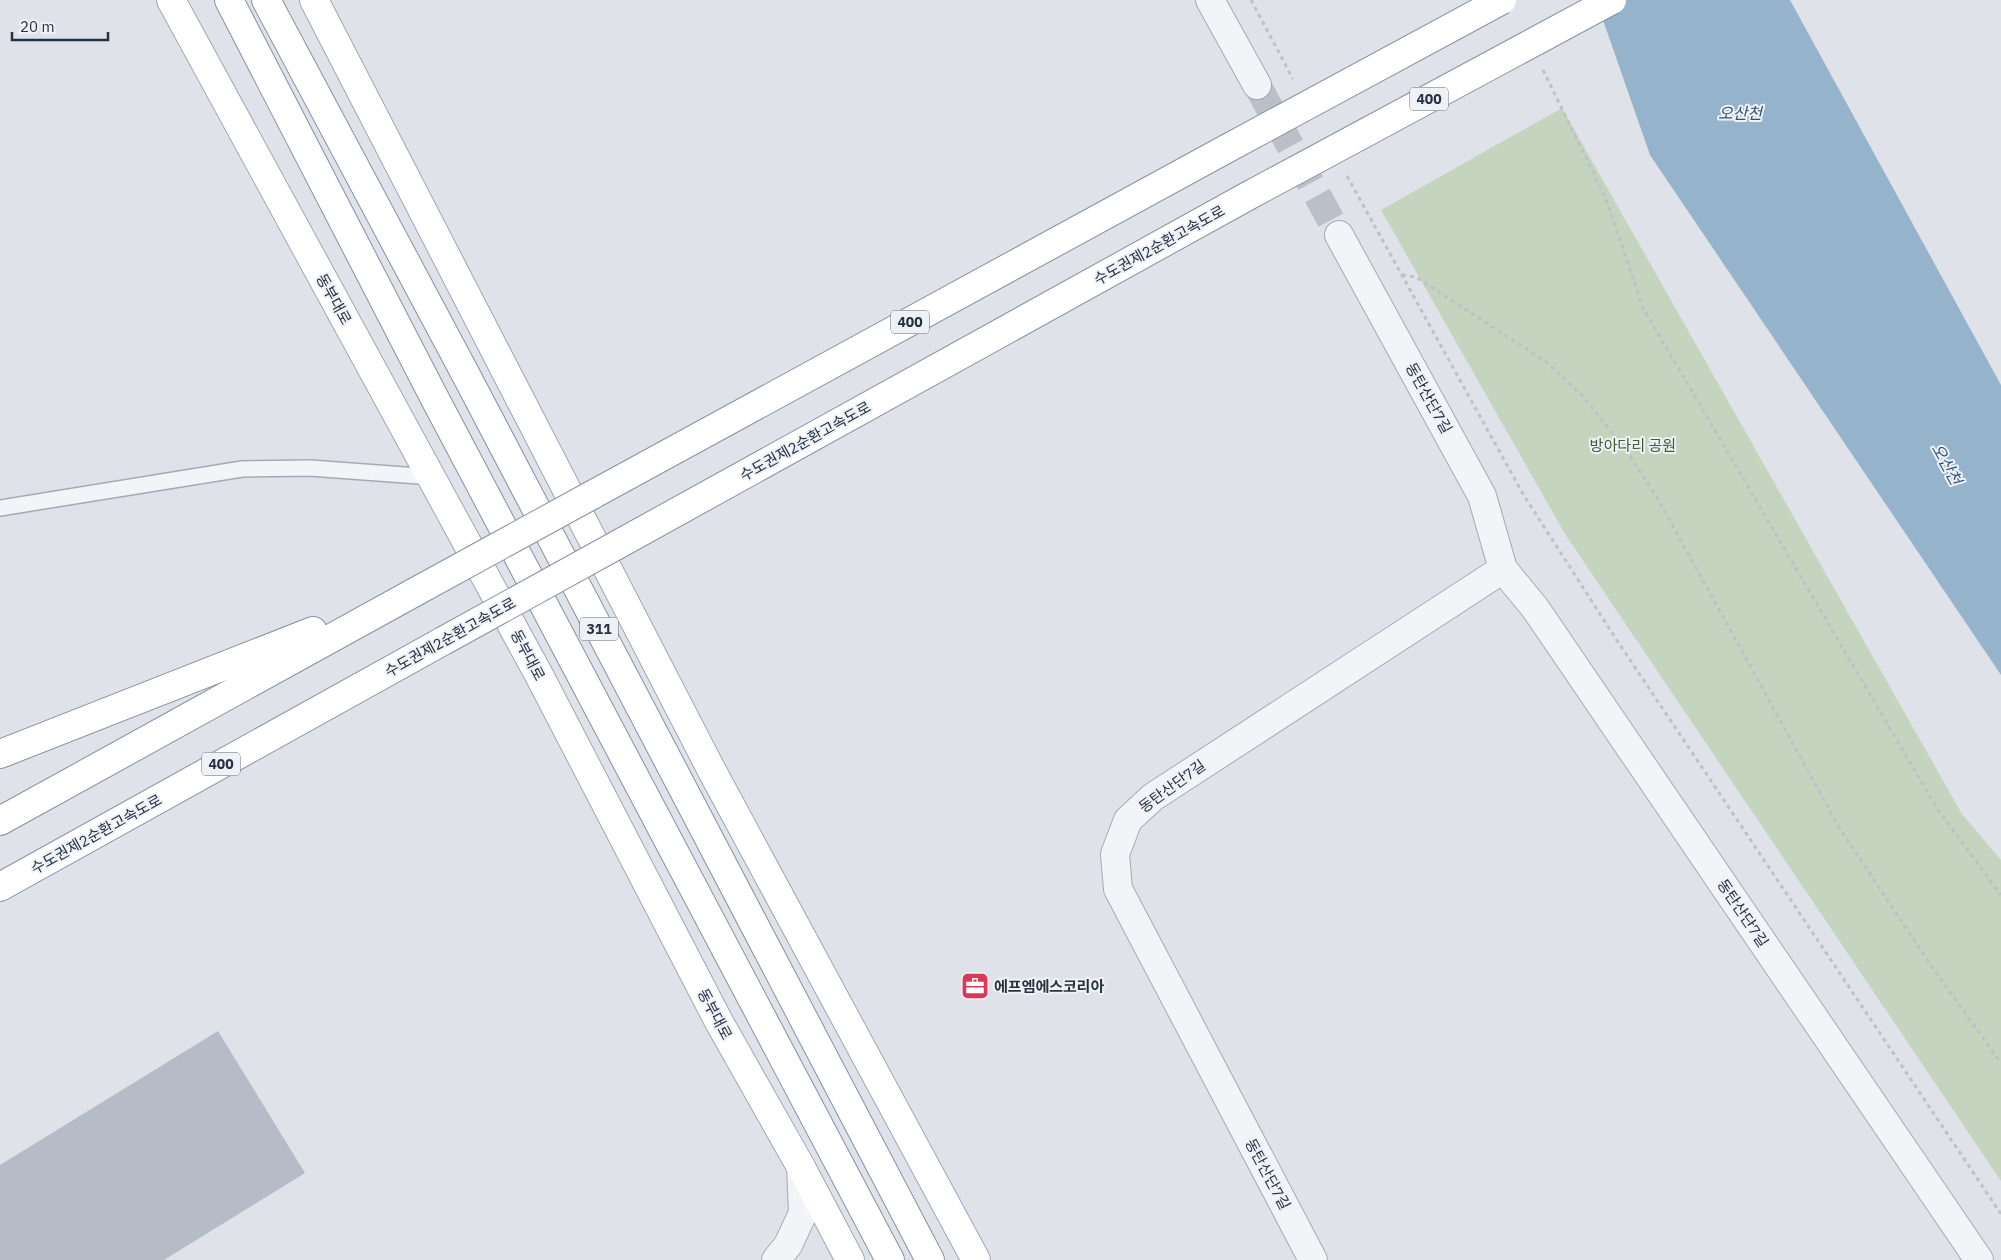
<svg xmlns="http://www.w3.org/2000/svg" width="2001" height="1260" font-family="'IBM Plex Sans','Noto Sans KR',sans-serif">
  <rect width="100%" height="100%" fill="#dfe3e9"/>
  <path fill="#c5d4bf" d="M1562,108L1962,814L2001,860V1181L1565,534L1381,210Z"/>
  <path fill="#96b3cc" d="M1596,0H1790L2001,385V675L1650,155Z"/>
  <path fill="#b5bcc7" d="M218,1031L305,1173L164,1260H0V1165Z"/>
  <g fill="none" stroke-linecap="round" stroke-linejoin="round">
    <path stroke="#babfc8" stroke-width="28" stroke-dasharray="28 14" stroke-linecap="butt" d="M1257,85L1339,235"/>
    <defs>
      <path id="service" d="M0,508L242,469L310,468L432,477"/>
      <g id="tertiary">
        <path d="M1210,0L1257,85"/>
        <path d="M1339,235L1482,496L1503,569L1535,608L1979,1260"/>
        <path d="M776,1260L788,1245L803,1213L801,1167"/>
        <path d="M1313,1260L1118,889L1115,854L1128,820L1153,797L1503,569"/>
      </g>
      <g id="primary">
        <path d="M171,0L539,675L718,1020L801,1167L850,1260"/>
        <path d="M314,0L712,771L976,1260"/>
      </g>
      <g id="trunk">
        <path d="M229,0L434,397L890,1260"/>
        <path d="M266,0L466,375L930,1260"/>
      </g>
      <g id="motorway">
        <path d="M592,495L1228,148"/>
        <path d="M617,545L1246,197"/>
        <path d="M0,754L313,631"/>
        <path d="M0,821L415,592"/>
        <path d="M0,887L443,641"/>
      </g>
    </defs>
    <use href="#service" stroke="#a4aab4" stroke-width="18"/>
    <use href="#tertiary" stroke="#a4aab4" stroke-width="30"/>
    <use href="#primary" stroke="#9da8b6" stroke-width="30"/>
    <use href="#trunk" stroke="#8591a1" stroke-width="30"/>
    <use href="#motorway" stroke="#8591a1" stroke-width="30"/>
    <g stroke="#bdc1c8" stroke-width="3" stroke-dasharray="4 4" stroke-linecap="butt">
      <path d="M1251,0L1293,79"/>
      <path d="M1543,70L1606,199L1643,308L1938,810L2001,895"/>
      <path d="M1347,176L1523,494L1616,639L2001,1214"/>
      <path d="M1402,275L1416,277L1545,361L1581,394L1626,450L1658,499L1840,829L1932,967L2001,1063"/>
    </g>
    <use href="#service" stroke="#f2f4f7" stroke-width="15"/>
    <use href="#tertiary" stroke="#f2f4f7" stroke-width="28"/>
    <use href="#primary" stroke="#fff" stroke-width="28"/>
    <use href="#trunk" stroke="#fff" stroke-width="28"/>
    <use href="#motorway" stroke="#fff" stroke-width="28"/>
    <defs>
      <g id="motorway-bridge">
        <path d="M1228,148L1502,0"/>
        <path d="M1246,197L1612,0"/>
        <path d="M415,592L592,495"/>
        <path d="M443,641L617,545"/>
      </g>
    </defs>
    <use href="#motorway-bridge" stroke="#8591a1" stroke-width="30" stroke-linecap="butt"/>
    <use href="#motorway-bridge" stroke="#fff" stroke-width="28"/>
  </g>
  <defs>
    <symbol id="office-square" viewBox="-11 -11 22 22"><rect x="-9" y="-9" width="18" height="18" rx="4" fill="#d93957" stroke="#eef2f7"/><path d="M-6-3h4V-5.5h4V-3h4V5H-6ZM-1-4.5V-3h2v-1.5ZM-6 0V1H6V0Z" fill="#fff"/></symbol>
  </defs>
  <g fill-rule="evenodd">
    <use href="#office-square" x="959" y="970" width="32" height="32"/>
  </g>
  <g text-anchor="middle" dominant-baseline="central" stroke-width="4" stroke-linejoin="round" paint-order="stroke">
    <g fill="#eef2f7" stroke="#626b78" stroke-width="1">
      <rect x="1410" y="87.5" width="38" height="23" rx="4"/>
      <rect x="891" y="310.5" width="38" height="23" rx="4"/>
      <rect x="580" y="617.5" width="38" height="23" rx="4"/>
      <rect x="202" y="752.5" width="38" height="23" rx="4"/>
    </g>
    <g font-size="14" font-weight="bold" fill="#263142">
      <text x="1429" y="99">400</text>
      <text x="910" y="322">400</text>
      <text x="599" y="629">311</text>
      <text x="221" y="764">400</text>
    </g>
    <g font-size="15" fill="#263142" stroke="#eef2f7">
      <text transform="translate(1159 245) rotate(-29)">수도권제2순환고속도로</text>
      <text transform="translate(334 299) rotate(61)">동부대로</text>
      <text transform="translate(1429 398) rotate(61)">동탄산단7길</text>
      <text transform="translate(805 441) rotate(-29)">수도권제2순환고속도로</text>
      <text transform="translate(450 637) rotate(-29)">수도권제2순환고속도로</text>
      <text transform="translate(528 655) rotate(62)">동부대로</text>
      <text transform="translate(1172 786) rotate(-36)">동탄산단7길</text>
      <text transform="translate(96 834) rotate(-29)">수도권제2순환고속도로</text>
      <text transform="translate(1743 913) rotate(56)">동탄산단7길</text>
      <text transform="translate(715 1014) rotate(62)">동부대로</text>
      <text transform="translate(1268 1174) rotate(62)">동탄산단7길</text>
    </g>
    <g font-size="15" fill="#3c5e32" stroke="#eef2f7">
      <text x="1633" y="445">방아다리 공원</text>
    </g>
    <g font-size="15" font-weight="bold" fill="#263142" stroke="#eef2f7" text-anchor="start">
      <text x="994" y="986">에프엠에스코리아</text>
    </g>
    <g font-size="16" font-style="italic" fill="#2d5279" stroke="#eef2f7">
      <text x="1740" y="113">오산천</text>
      <text transform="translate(1947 464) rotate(61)">오산천</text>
    </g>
  </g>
  <path d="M12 32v8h96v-8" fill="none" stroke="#263142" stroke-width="2.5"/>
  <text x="20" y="32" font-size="15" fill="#263142" stroke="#eef2f7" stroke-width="4" paint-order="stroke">20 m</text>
</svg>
